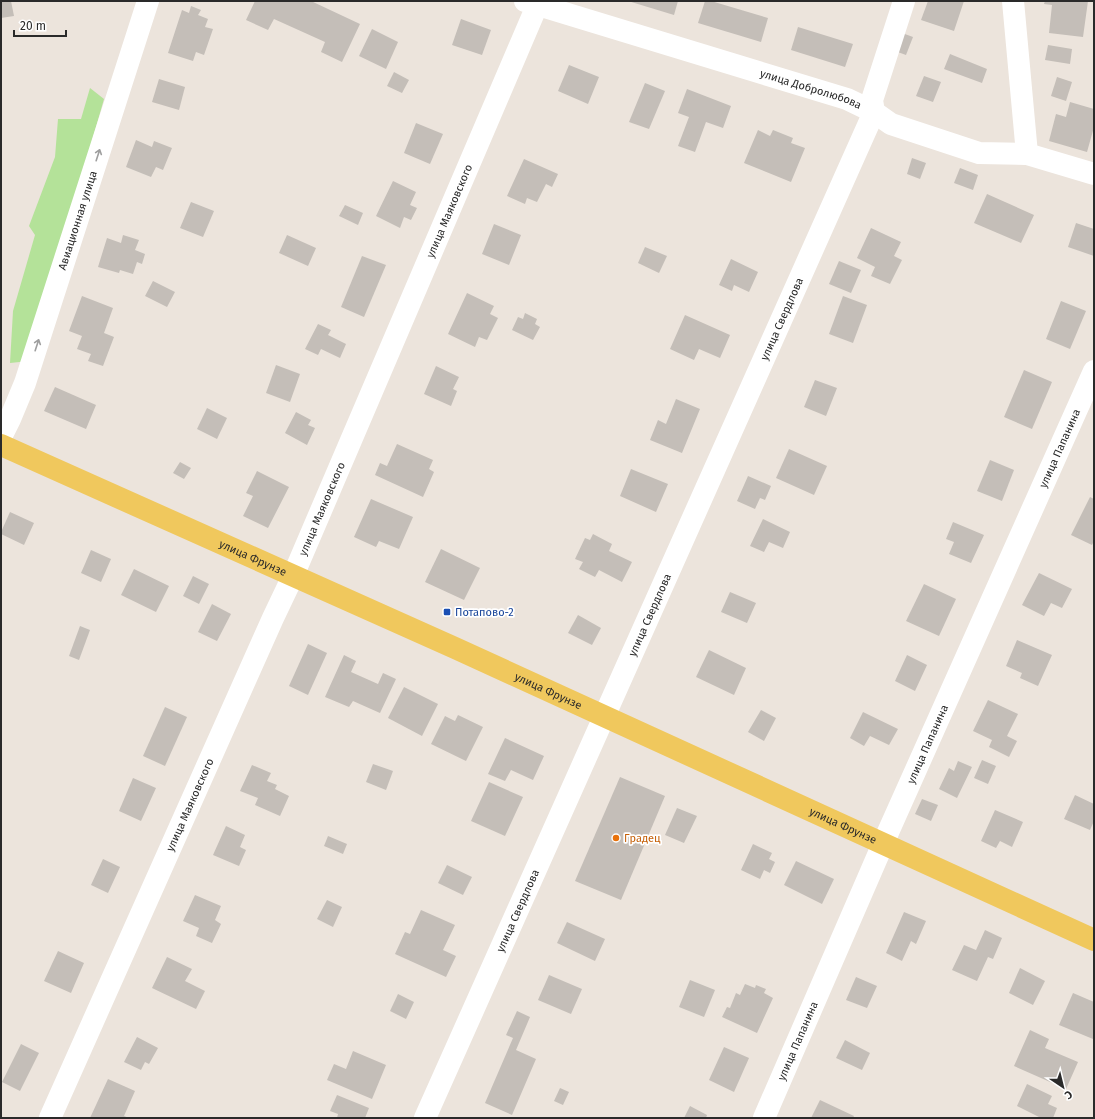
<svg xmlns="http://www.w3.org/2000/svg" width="1095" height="1119" font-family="'Fira Sans',sans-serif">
  <rect width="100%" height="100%" fill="#ece4dc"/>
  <path fill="#b4e299" d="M90,88L104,99L29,361L10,363L13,311L35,235L29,226L55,157L58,119H81Z"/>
  <g fill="#c4beb8">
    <path d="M1,1H11L14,16L1,18Z"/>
    <path d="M255,1H311L360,24L342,62L321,52L325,42L274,19L268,30L246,20Z"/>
    <path d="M628,1H678L674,15Z"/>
    <path d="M705,1H711L768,18L761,42L698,23Z"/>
    <path d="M928,1H964L954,31L921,20Z"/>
    <path d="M1045,1H1088L1083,37L1049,33L1052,5L1044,4Z"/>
    <path d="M191,6L201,10L198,15L208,19L205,27L213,29L204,55L196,52L193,61L168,53L182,10L189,13Z"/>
    <path d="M461,19L491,30L482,55L452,45Z"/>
    <path d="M798,27L853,44L845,67L791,50Z"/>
    <path d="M372,29L398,42L386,69L359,56Z"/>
    <path d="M902,33L913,37L906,55L895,51Z"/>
    <path d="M1048,45L1072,49L1070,64L1045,60Z"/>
    <path d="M950,54L987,69L982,83L944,69Z"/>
    <path d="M569,65L599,77L588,104L558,91Z"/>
    <path d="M394,72L409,80L402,93L387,86Z"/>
    <path d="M924,76L941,82L933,102L916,96Z"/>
    <path d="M1057,77L1072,82L1066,101L1051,96Z"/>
    <path d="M159,79L185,87L179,110L152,102Z"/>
    <path d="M645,83L665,91L649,129L629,122Z"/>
    <path d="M687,89L731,106L723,128L706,122L695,152L678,146L689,117L678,113Z"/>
    <path d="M1070,102L1094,109V127L1087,152L1049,141L1056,114L1066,117Z"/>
    <path d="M416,123L443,134L430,164L404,153Z"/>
    <path d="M758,130L770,136L773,130L793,138L791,143L805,148L791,182L744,163Z"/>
    <path d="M136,140L152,147L154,141L172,148L163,170L156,167L151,177L126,167Z"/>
    <path d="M912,158L926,163L920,179L907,174Z"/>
    <path d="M524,159L558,174L552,187L546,184L537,202L527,198L525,204L507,196Z"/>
    <path d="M960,168L978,175L973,190L954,183Z"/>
    <path d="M393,181L416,192L410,205L417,208L411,220L404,217L400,228L376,216Z"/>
    <path d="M987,194L1034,215L1021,243L974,223Z"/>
    <path d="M191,202L214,211L203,237L180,228Z"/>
    <path d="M345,205L363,213L358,225L339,216Z"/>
    <path d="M1076,223L1094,229V256L1068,247Z"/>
    <path d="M494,224L521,235L509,265L482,254Z"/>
    <path d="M871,228L901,242L894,256L902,260L890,284L871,276L875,267L857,258Z"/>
    <path d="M123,235L139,240L135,250L145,254L142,264L137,262L133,274L120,270L119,273L98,267L107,238L121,243Z"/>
    <path d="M287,235L316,248L308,266L279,253Z"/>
    <path d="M645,247L667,256L659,273L638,263Z"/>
    <path d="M362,256L386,265L364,317L341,307Z"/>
    <path d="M731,259L758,272L749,292L734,285L732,291L719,285Z"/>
    <path d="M839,261L861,270L851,293L829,284Z"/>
    <path d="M153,281L175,292L167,307L145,296Z"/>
    <path d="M467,293L494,306L490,314L498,318L487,340L479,337L475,347L448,334Z"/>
    <path d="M82,296L113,308L104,333L114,337L103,366L88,361L91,354L77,349L82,336L69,331Z"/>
    <path d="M843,296L867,305L853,343L829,334Z"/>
    <path d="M1061,301L1086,311L1070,349L1046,339Z"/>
    <path d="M525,313L537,319L535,324L540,327L533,340L512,330L518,317L523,319Z"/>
    <path d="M685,315L730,335L720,358L699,349L694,360L670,349Z"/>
    <path d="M318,324L331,330L328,335L346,344L340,358L321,349L318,355L305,349Z"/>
    <path d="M276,365L300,374L290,402L266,393Z"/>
    <path d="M436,366L459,377L453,389L457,391L451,406L424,394Z"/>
    <path d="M1024,370L1052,382L1032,429L1004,417Z"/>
    <path d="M815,380L837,388L826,416L804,407Z"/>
    <path d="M55,387L96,405L86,429L44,411Z"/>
    <path d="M676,399L700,409L682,453L650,440L658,420L666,424Z"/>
    <path d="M207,408L227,418L217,439L197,429Z"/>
    <path d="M296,412L311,420L308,425L315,428L307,445L285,433Z"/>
    <path d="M397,444L433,460L429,469L434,472L423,497L375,475L380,463L387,466Z"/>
    <path d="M789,449L827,466L814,495L776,478Z"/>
    <path d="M990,460L1014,470L1002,501L977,491Z"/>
    <path d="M180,462L191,468L184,479L173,473Z"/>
    <path d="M631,469L668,484L656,512L620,496Z"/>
    <path d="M257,471L289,487L268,528L243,516L253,496L246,493Z"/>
    <path d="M748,476L771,486L765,500L760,498L755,509L737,501Z"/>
    <path d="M1090,497L1094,499V541L1092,545L1071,535Z"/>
    <path d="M371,499L413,517L399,549L379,541L376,547L354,537Z"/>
    <path d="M10,512L34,523L24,545L1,534V532Z"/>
    <path d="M763,519L790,532L783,548L769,542L764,552L750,546Z"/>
    <path d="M953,522L984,535L971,563L949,554L954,542L946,539Z"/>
    <path d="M593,534L612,544L609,551L632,562L622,582L599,570L595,577L579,569L583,562L575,559L585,538L590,540Z"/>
    <path d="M441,549L480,568L464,600L425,582Z"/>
    <path d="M91,550L111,559L101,582L81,573Z"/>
    <path d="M134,569L169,586L156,612L121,595Z"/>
    <path d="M1039,573L1072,589L1062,608L1051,603L1044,616L1022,605Z"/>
    <path d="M193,576L209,584L199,604L183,596Z"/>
    <path d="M924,584L956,599L939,636L906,621Z"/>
    <path d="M730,592L756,603L747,623L721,612Z"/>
    <path d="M212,604L231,614L217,641L198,632Z"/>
    <path d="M578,615L601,628L592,645L568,633Z"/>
    <path d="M80,626L90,630L79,660L69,656Z"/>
    <path d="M1017,640L1052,655L1038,686L1020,678L1022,673L1006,666Z"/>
    <path d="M308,644L327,653L308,695L289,686Z"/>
    <path d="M709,650L746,668L734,695L696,677Z"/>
    <path d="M344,655L356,661L351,672L378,684L383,673L396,679L380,713L353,701L349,707L325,697Z"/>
    <path d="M907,655L927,665L915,691L895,681Z"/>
    <path d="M404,687L438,704L422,736L388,718Z"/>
    <path d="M988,700L1018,714L1007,736L1017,741L1009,757L989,747L992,740L973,731Z"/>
    <path d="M165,707L187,717L165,766L143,756Z"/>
    <path d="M761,710L776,718L764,741L748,732Z"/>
    <path d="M863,712L898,729L889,745L870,736L864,746L850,738Z"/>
    <path d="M458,715L483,727L466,761L431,744L445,716L455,721Z"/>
    <path d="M505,738L544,756L533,780L511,770L505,781L488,774Z"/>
    <path d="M982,760L996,766L988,784L974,778Z"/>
    <path d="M958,761L972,767L957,798L939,789L949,768L954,771Z"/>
    <path d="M373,764L393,771L386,790L366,782Z"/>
    <path d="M252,765L271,773L267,781L277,785L275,789L289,796L280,816L255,805L258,798L240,791Z"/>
    <path d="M620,777L665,796L621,900L575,881Z"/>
    <path d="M133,778L156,788L141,821L119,811Z"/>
    <path d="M489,782L523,797L505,836L471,821Z"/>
    <path d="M1075,795L1094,804V821L1090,830L1064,819Z"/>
    <path d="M922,799L938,805L931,821L915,814Z"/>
    <path d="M677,808L697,816L684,843L665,835Z"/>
    <path d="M995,810L1023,822L1012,847L1000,841L996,848L981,841Z"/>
    <path d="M226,826L245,835L240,847L246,850L239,866L213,855Z"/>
    <path d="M328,836L347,844L343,854L324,846Z"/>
    <path d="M753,844L772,853L769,859L775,862L770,873L764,870L760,879L741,870Z"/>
    <path d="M103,859L120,867L108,893L91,885Z"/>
    <path d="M796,861L834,879L822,904L784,885Z"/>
    <path d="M447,865L472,877L463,895L438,883Z"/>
    <path d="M195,895L221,906L215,920L221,924L212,943L196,936L199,928L183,921Z"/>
    <path d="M327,900L342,907L333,927L317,919Z"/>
    <path d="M421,910L455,925L443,950L456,956L446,977L395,954L405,932L410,934Z"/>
    <path d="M904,912L926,921L916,944L911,941L902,961L886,953Z"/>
    <path d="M567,922L605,939L595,961L557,943Z"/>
    <path d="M985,930L1002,938L993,959L988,957L977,981L952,970L964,945L976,950Z"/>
    <path d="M58,951L84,963L71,993L44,981Z"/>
    <path d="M167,957L192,969L185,981L205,991L196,1009L152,988Z"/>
    <path d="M1020,968L1045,981L1033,1005L1009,993Z"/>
    <path d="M549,975L582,989L571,1014L538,1000Z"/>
    <path d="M856,977L877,986L867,1008L846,1000Z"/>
    <path d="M690,980L715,990L704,1017L679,1007Z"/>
    <path d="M745,984L755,988L756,985L766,989L764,993L773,998L757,1033L722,1017L727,1007L730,1008L736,993L740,995Z"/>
    <path d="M1073,993L1094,1002L1093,1039L1059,1025Z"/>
    <path d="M398,994L414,1002L406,1019L390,1011Z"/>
    <path d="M517,1011L530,1017L516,1050L536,1059L512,1115L485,1103L513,1038L506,1035Z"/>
    <path d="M1030,1030L1049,1039L1045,1048L1078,1062L1066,1089L1014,1066Z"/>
    <path d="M137,1037L158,1048L149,1064L145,1062L141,1070L124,1062Z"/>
    <path d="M845,1040L870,1053L862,1070L836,1058Z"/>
    <path d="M21,1044L39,1053L20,1091L2,1082Z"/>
    <path d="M724,1047L749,1058L734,1092L709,1080Z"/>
    <path d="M353,1051L386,1065L372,1099L327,1080L334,1064L346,1069Z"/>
    <path d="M108,1079L135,1091L124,1116L129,1118H90Z"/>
    <path d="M1027,1084L1052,1096L1048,1104L1057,1108L1053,1118H1041L1017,1106Z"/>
    <path d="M560,1088L569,1092L563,1105L554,1101Z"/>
    <path d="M337,1095L369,1108L365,1118H337L338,1114L330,1111Z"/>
    <path d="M820,1100L854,1116L853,1118H811Z"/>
    <path d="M690,1106L707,1115L706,1118H684Z"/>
  </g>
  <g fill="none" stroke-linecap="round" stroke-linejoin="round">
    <g stroke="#fff" stroke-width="22">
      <path id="s1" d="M525,1L847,99L874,112L891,124L979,153L1027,154L1094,174"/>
      <path d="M1013,1L1027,154"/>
      <path id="s2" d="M1,437L10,419L25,383L148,1"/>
      <path id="s3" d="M50,1118L273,618L293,576L539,1"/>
      <path id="s4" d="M425,1118L874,112L872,100L904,1"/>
      <path id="s5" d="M764,1118L889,830L1094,371"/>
    </g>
    <path stroke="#f0c85d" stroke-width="22" id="s6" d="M1,445L455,648L1094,940"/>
  </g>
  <defs><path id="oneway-shaft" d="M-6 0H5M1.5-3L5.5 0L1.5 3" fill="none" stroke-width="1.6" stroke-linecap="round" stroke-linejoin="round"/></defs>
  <g stroke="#9f9f9f">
    <use href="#oneway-shaft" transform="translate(98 155) rotate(-72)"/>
    <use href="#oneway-shaft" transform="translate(37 345) rotate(-72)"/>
  </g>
  <rect fill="#1a4fb4" stroke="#fff" stroke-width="1.5" x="443" y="608" width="8" height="8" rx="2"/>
  <circle fill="#e8710a" stroke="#fff" stroke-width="1.5" cx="616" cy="838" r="4"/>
  <g text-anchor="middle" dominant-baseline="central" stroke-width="3.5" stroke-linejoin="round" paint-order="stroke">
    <g font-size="11" fill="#2a2a2a" stroke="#fff">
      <text stroke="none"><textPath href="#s1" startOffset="299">улица Добролюбова</textPath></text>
      <text stroke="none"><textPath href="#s3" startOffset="991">улица Маяковского</textPath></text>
      <text stroke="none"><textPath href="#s2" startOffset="230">Авиационная улица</textPath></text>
      <text stroke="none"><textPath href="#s4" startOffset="875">улица Свердлова</textPath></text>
      <text stroke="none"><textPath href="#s5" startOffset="732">улица Папанина</textPath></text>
      <text stroke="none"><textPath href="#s3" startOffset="667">улица Маяковского</textPath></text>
      <text stroke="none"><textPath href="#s6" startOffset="276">улица Фрунзе</textPath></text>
      <text stroke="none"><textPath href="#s4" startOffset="551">улица Свердлова</textPath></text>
      <text stroke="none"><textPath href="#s6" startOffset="600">улица Фрунзе</textPath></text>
      <text stroke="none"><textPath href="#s5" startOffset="408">улица Папанина</textPath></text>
      <text stroke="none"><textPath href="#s3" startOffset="343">улица Маяковского</textPath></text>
      <text stroke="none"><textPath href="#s6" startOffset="924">улица Фрунзе</textPath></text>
      <text stroke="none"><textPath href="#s4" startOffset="227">улица Свердлова</textPath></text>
      <text stroke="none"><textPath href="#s5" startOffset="84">улица Папанина</textPath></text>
    </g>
    <g font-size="11" fill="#164399" stroke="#fff" text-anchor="start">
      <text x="455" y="612">Потапово-2</text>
    </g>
    <g font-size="11" fill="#c56008" stroke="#fff" text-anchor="start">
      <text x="624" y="838">Градец</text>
    </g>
  </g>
  <rect width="1095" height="1119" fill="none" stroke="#2a2a2a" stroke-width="4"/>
  <g transform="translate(1063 1087) rotate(145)" stroke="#ffffff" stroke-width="3" paint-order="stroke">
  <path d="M0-3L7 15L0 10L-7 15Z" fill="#2a2a2a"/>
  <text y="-6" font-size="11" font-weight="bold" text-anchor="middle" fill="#2a2a2a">С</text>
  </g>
  <path d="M14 30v6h52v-6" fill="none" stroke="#2a2a2a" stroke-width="2"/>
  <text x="20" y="30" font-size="12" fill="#2a2a2a" stroke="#ffffff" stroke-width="3" paint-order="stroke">20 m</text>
</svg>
